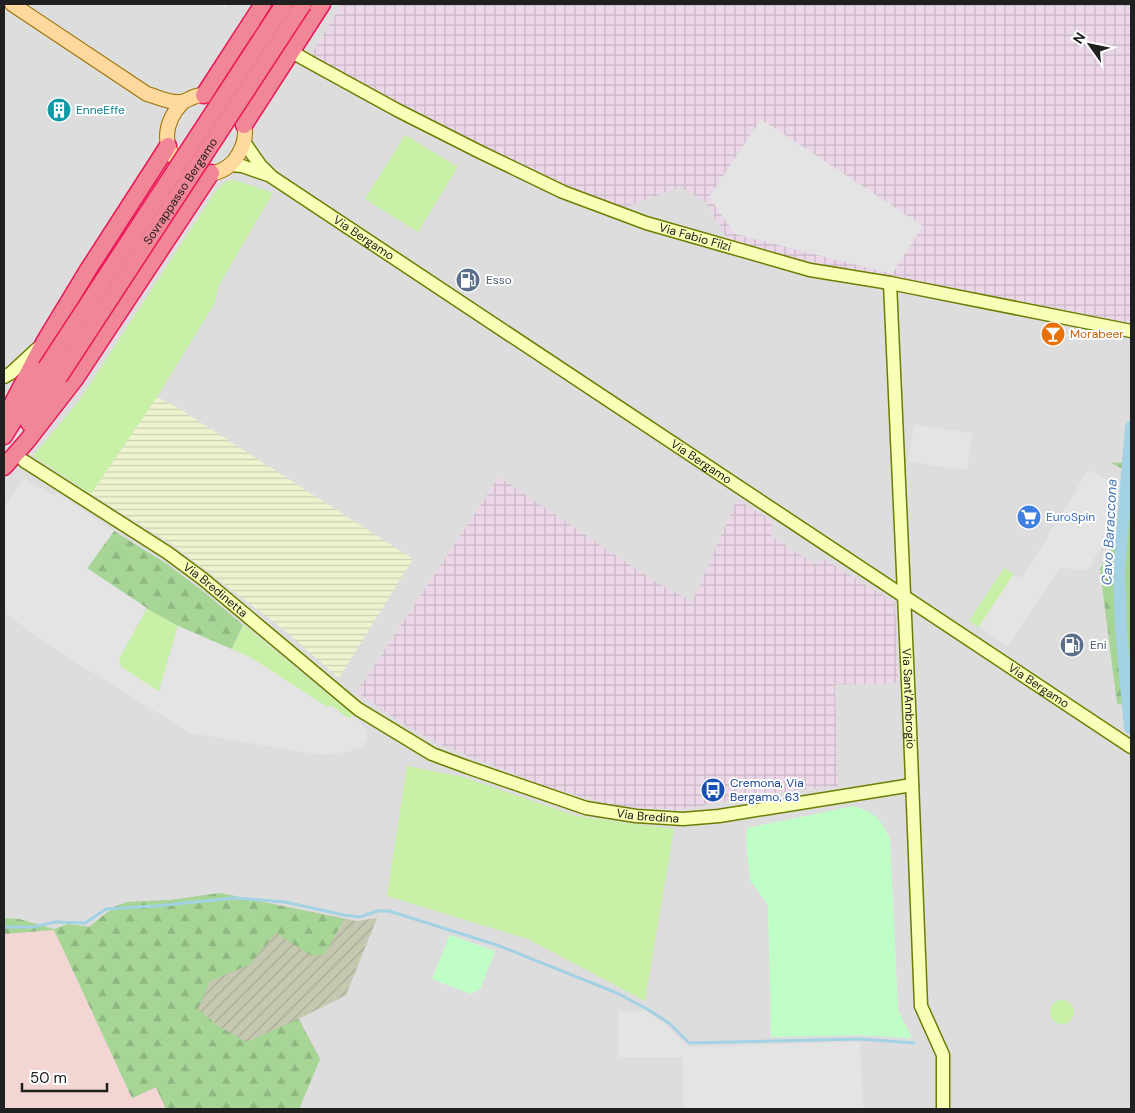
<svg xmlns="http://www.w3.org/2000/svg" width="1135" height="1113" font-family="'DM Sans',sans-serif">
  <defs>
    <pattern id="industrial-grid" width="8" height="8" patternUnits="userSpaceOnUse" patternTransform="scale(1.25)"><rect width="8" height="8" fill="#ebd7e7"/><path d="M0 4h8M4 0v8" fill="none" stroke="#c9b8c6"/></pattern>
    <pattern id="construction-furrows" width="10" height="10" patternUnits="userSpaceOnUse" patternTransform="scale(1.25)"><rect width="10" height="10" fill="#c6c7b0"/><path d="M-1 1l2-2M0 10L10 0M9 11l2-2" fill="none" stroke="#aaab97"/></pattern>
    <pattern id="farmland-rules" width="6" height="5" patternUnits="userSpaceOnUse" patternTransform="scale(1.25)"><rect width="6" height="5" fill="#eef2cf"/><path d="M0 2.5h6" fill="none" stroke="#cccfb1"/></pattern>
    <pattern id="forest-firs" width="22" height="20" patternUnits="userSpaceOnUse" patternTransform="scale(1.25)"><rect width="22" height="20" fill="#a6d596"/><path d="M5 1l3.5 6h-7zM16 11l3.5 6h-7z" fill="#8fb781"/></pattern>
  </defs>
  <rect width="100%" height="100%" fill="#f1eee6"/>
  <path fill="#dedddd" d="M4,4H220L225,7L227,4H1131V1109H4Z"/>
  <path fill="#f3d6d4" d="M54,929L132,1097L156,1086L166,1109H4V934Z"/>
  <g fill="url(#industrial-grid)">
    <path d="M342,4H1128L1131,6V322L1129,324L1065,310L804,263L730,243L705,201L680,187L619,210L545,179L310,60L311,55Z"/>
    <path d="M499,477L651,579L692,602L737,500L772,520L771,536L815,564L824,559L895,603L898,683L835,685L838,786L752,796L680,810L614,806L546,787L439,744L403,724L357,692Z"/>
  </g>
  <path fill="url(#construction-furrows)" d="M220,893L357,921L377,918L346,995L299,1019L320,1059L299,1109H166L156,1087L132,1098L68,924L89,927L114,907L127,902L171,900Z"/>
  <path fill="url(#farmland-rules)" d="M157,397L178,408L413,559L339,678L284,630L173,545L91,494Z"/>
  <g fill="#c8f0a7">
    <path d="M405,135L458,167L418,232L365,199Z"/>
    <path d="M235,180L273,193L218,287L215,303L157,397L91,494L33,456L79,401L217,189L227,181Z"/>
    <path d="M1004,568L1014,574L979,627L969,621Z"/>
    <path d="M147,608L178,626L160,687L161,690L158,691L120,667L119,659Z"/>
    <path d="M244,625L353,715L349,719L331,705L327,707L248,656L231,650Z"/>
    <path d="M407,766L463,777L576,816L674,829L645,1001L528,939L387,896Z"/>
    <circle cx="1062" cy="1012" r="12"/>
  </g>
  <g fill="url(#forest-firs)">
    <path d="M1131,462V681L1125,705L1117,704L1100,569L1117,540L1125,470L1111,463Z"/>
    <path d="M114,531L167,564L204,592L243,625L231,650L178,626L146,608L87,569Z"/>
    <path d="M220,893L344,919L325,954L311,956L276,933L249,965L210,981L198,1009L218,1026L247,1042L298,1019L320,1059L299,1109H166L156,1087L132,1098L54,930L4,934V918L19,919L54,929L68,924L89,927L114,907L127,902L171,900Z"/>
  </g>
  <g fill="#bfffc7">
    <path d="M854,806C877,815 879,816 890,839L898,1010L912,1038L859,1035L771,1037L768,905L750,880L746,838L747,828Z"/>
    <path d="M450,935L495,951L480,989L471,994L432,979Z"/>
  </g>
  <g fill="#e4e4e4">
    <path d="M761,119L923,226L892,274L735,234L709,197Z"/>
    <path d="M914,425L972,433L967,470L908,462Z"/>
    <path d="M1088,470L1118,486L1112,531L1087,570L1060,568L1007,647L979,627L1014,574L1022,579Z"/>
    <path d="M23,478L53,495L57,493L114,531L87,568L147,608L119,659L121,667L158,691L161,690L160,687L178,626L248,656L327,707L331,705L349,719L353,715L361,723L366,730L367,738L362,747L348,752L321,755L190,733L66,656L4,613V508Z"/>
    <path d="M646,1011L666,1025L689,1047L860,1042L863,1109H683V1057H618V1012Z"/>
  </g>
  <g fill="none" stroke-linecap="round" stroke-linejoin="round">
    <path stroke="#a2d2e3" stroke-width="3" d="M4,927H33L55,922L85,923L106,909L155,906L235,898L285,902L344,915L360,917L377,911H389L497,945L617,993L647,1009L669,1023L689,1043L860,1039L914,1043"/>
    <path stroke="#a2d2e3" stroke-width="12" d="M1130,728L1121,629L1119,571L1131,427"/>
    <defs>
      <g id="secondary">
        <path id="s1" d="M248,26L306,60L397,110L480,152L563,192L646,223L810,270L890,283L1131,331"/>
        <path id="s2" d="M244,142L260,165L272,177L1131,747"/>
        <path d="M231,165L242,166L268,175"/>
        <path id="s3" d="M890,283L909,705L921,1006L943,1055V1109"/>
        <path d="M4,377L11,373L38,348"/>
        <path id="s4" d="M24,461L168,553L203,579L358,709L432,754L467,767L586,808L636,816L683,819L719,816L912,785"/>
      </g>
      <path id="primary" d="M12,4L147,94C158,97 169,103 180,102C184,102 187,100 191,98C201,93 214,94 224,99C236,106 245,120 245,133C245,144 240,153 234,161C202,197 137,150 183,102"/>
      <g id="highway">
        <path d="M204,95L263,4"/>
        <path d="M244,125L322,4"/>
        <path d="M4,420L45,341L88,270L168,146"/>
        <path d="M29,423L59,377"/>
        <path d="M4,436L46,368"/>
        <path d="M4,467L27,441L75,379L211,173"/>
      </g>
    </defs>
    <use href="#secondary" stroke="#6b7e00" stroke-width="15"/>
    <use href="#primary" stroke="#9c6f00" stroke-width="16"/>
    <use href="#highway" stroke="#ec1657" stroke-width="19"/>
    <use href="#secondary" stroke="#f8ffb6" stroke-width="12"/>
    <use href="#primary" stroke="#ffd99d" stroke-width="14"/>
    <use href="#highway" stroke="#f08696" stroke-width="16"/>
    <defs>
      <g id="highway-bridge">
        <path d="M46,368L284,4"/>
        <path id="s5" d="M59,377L303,4"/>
      </g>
    </defs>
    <use href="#highway-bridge" stroke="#ec1657" stroke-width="19" stroke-linecap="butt"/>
    <use href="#highway-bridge" stroke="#f08696" stroke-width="16"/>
  </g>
  <defs>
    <symbol id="building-disc" viewBox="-11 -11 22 22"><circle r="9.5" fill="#0f9aa8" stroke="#fff"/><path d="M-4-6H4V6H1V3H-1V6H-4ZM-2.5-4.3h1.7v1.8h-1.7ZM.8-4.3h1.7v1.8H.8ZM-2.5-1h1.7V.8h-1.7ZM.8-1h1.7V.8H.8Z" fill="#fff"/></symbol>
    <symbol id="fuel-disc" viewBox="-11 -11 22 22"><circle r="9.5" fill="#5c6f8a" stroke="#fff"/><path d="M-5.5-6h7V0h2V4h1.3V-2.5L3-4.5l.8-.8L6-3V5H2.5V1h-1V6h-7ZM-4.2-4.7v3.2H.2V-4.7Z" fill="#fff"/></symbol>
    <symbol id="bar-disc" viewBox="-11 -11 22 22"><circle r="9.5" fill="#e8710a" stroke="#fff"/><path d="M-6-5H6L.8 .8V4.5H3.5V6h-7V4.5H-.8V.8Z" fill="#fff"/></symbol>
    <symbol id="supermarket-disc" viewBox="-11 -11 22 22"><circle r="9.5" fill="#3f7fe0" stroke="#fff"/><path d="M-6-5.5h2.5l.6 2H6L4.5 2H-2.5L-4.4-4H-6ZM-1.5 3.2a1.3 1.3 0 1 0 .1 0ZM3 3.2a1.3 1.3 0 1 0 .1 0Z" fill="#fff"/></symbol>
    <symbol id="bus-disc" viewBox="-11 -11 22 22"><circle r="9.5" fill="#1a4fb4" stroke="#fff"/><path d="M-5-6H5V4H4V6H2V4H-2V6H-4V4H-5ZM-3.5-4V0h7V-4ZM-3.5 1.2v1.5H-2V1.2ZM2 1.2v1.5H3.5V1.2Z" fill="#fff"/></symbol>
  </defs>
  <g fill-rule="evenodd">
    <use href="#building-disc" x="45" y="96" width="28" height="28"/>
    <use href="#fuel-disc" x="454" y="266" width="28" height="28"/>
    <use href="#bar-disc" x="1039" y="320" width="28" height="28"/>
    <use href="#supermarket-disc" x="1015" y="503" width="28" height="28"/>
    <use href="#fuel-disc" x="1058" y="631" width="28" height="28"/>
    <use href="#bus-disc" x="699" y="776" width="28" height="28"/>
  </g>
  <g text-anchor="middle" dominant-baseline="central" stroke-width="4" stroke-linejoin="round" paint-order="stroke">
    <g font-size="12" fill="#0d838f" stroke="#fff" text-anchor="start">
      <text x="76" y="110">EnneEffe</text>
    </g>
    <g font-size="12" fill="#202020" stroke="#fff">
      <text stroke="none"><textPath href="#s5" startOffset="222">Sovrappasso Bergamo</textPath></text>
      <text stroke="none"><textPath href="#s1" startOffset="496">Via Fabio Filzi</textPath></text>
      <text stroke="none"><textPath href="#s2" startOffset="155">Via Bergamo</textPath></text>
      <text stroke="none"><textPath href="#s2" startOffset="560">Via Bergamo</textPath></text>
      <text stroke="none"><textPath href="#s4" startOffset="231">Via Bredinetta</textPath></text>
      <text stroke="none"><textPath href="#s2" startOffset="965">Via Bergamo</textPath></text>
      <text stroke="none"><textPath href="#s3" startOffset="416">Via Sant'Ambrogio</textPath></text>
      <text stroke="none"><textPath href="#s4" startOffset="729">Via Bredina</textPath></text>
    </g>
    <g font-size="12" fill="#4e5e75" stroke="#fff" text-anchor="start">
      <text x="486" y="280">Esso</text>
      <text x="1090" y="645">Eni</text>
    </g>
    <g font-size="12" fill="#c56008" stroke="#fff" text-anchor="start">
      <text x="1070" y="334">Morabeer</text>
    </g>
    <g font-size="12" fill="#366cbe" stroke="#fff" text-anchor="start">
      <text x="1046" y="517">EuroSpin</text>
    </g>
    <g font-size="12" fill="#164399" stroke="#fff" text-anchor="start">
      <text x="730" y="783">Cremona, Via<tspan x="730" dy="14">Bergamo, 63</tspan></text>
    </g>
    <g font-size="14" font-style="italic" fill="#4074b2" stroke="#fff">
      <text transform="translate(1109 532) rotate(-87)">Cavo Baraccona</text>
    </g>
  </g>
  <rect width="1135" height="1113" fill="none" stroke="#202020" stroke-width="10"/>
  <g transform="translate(1090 45) rotate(303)" stroke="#ffffff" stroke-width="4" paint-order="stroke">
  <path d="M0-4L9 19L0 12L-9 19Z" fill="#202020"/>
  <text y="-8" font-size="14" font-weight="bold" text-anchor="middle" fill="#202020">N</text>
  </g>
  <path d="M22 1083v8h85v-8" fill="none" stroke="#202020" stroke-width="2.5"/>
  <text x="30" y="1083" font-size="15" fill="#202020" stroke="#ffffff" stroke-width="4" paint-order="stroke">50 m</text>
</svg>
